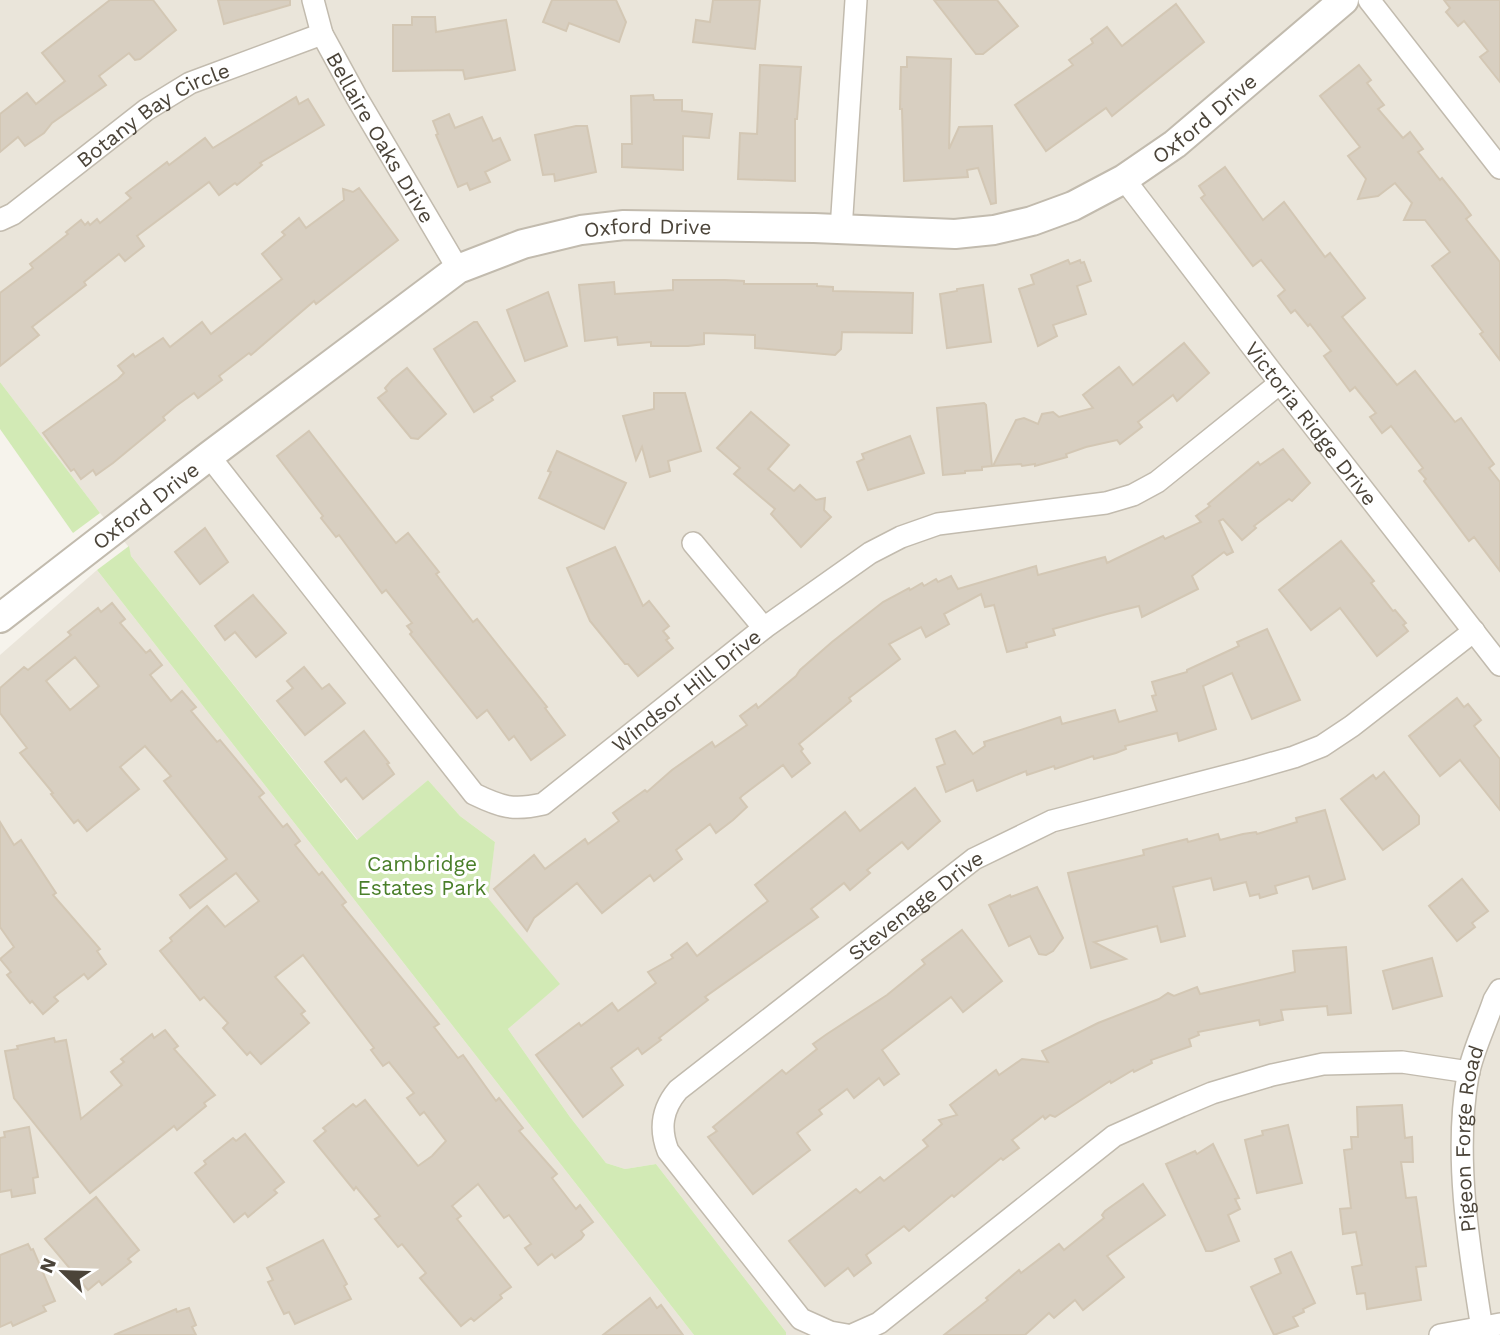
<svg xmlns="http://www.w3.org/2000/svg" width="1500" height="1335" font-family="'Work Sans',sans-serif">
  <rect width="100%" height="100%" fill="#f6f3ec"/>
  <g fill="#eae5da">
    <path d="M0,0H1500V1335H786V1332L656,1164L625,1169L606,1163L570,1117L508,1029L559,984L487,897L495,842L460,816L428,780L358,840L131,556L128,546L100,513L0,382Z"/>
    <path d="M97,570L694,1335H0V655Z"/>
  </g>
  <g fill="#d2eab5">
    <path d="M0,382L100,513L73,533L0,429Z"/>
    <path d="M129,546L131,556L357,840L428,780L460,816L495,842L488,898L560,984L508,1029L570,1117L606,1163L625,1169L656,1164L786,1332V1335H694L97,570Z"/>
  </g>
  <g fill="#d8cfc1" stroke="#d3c7b4" stroke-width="2" fill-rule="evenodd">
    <path d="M110,0H153L176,30L140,59L135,60L129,53L99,76L106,85L52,123L44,133L25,146L18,137L0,152V114L27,93L36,104L65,81L42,53Z"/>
    <path d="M218,0H290V5L224,24Z"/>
    <path d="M552,0H616L626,22L619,42L569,23L566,31L543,22Z"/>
    <path d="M713,0H760L755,49L693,42L696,20L710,22Z"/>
    <path d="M934,0H997L1018,26L983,54H976Z"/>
    <path d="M1444,0H1500V82L1480,57L1488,51L1464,21L1458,26L1446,12L1450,8Z"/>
    <path d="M1176,4L1204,42L1112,116L1106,108L1046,151L1015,105L1073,65L1069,60L1093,43L1091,39L1107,27L1122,46Z"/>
    <path d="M412,17H435L436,32L506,20L515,70L465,79L463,70L393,71V25H412Z"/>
    <path d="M907,57L951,59L949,149L959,127L992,126L996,203L991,204L978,168L967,170L968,177L904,181L902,109H900L901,67H907Z"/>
    <path d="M760,65L801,67L797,119H795V181L738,179L740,133L757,134Z"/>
    <path d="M1359,65L1371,80L1367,83L1384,105L1378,109L1403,138L1410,132L1423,149L1418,152L1440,180L1442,178L1463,204L1471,215L1466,219L1500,262V360L1480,334L1483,332L1432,266L1450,252L1425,220H1404L1412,203L1395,183L1378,196L1358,199L1366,179L1348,156L1360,147L1320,96Z"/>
    <path d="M653,95L654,100H682V111L712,114L709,138L683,136V170L622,167V144H632L631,96Z"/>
    <path d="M296,97L299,104L308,99L324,125L260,163L262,165L237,185L235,183L219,195L209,182L137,236L144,246L125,261L119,254L84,282L86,285L32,327L39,335L0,366V293L33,268L30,264L68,234L66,232L81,220L85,225L88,222L90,225L97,219L100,223L131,198L126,193L167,162L169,165L205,138L213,148Z"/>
    <path d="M449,114L455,128L482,117L493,141L500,138L510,160L485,172L490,182L470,190L467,183L458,187L436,135L438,134L433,121Z"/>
    <path d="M576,126H587L596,172L555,181L554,174L543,175L535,135Z"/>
    <path d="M1225,167L1263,220L1284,202L1325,257L1330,253L1365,298L1342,317L1397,385L1415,371L1455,422L1461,418L1494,464L1489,468L1500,482V571L1474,537L1469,541L1424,481L1426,479L1419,471L1423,468L1391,426L1382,433L1370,417L1376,413L1355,387L1350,391L1324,356L1331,351L1310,324L1308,326L1295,310L1291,313L1278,296L1285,290L1261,260L1253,266L1201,198L1205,195L1199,186Z"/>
    <path d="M359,188L398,240L316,304L314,301L251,355L249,353L219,376L222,380L198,398L194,393L176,406L163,417L165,420L113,463L96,475L93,470L81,479L74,469L71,471L43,433L118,379L124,373L118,366L133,354L135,357L163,338L170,347L202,322L211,334L282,279L262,254L285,235L282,232L299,218L306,228L344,200L343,189L353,192Z"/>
    <path d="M1068,260L1070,264L1080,260L1081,263L1084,262L1091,281L1077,286L1086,314L1053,325L1057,336L1038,346L1019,289L1034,284L1031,275Z"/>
    <path d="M673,280H725L744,281V284H817V286L833,287V291L913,293L912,333L842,332L841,349L835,355L755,348V335L704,333V344L688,346H651V342L618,345L617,337L585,341L579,285L614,282L615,294L673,290Z"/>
    <path d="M983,285L991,342L947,348L940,294L957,291V289Z"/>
    <path d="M548,292L567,346L525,361L507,310Z"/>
    <path d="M474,322H477L515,381L491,397L493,400L474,412L434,349Z"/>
    <path d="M1184,343L1209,373L1177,401L1173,395L1138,422L1142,427L1120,444L1117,440L1086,447L1066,454L1067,457L1035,466V464L1022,466L1021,464L993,466L1016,420L1024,418L1038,424L1042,414L1053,412L1059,417L1093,408L1083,395L1119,367L1133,385Z"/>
    <path d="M407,368L446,414L418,439L411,438L378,398L387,391L385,388L392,380Z"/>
    <path d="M654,393H685L701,451L668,461L670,471L650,477L642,447L636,460L623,416L654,409Z"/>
    <path d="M984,403L986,405L992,466L982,467V470L965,471V473L943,475L937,408Z"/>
    <path d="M751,412L789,445L768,469L794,491L800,485L816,500L825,498L824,510L831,517L801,547L771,514L775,509L734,474L740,468L717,448Z"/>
    <path d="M309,431L396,543L408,533L439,572L436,574L439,578L473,622L477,619L547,707L545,708L565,735L531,760L514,736L509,740L487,710L477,718L410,634L412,632L407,626L412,623L386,590L382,593L339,535L336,537L321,518L323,516L277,456Z"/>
    <path d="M910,436L924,473L868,490L857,462L864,459L862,454Z"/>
    <path d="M1283,449L1310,483L1292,501L1289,499L1254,526L1256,528L1242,540L1223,519L1219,521L1233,552L1227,555L1224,552L1192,576L1198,589L1142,617L1139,606L1107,614L1053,629L1055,635L1026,643L1027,647L1007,652L994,605L985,607L981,594L944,614L949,624L926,637L921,627L889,644L900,659L849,698L851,701L799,744L803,749L801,751L810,763L792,777L783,765L742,796L740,798L747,807L733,820L716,833L710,824L676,850L682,859L654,881L650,875L602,913L577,883L534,918L527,931L494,889L534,855L545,869L585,839L588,844L619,821L613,813L645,790L647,792L672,770L712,742L715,747L747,725L740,716L756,704L758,708L796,676L800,670L832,642L883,602L909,588L910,590L922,583L924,586L936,579L938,582L951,576L958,589L1036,566L1038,575L1105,557L1107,563L1163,536L1165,539L1201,522L1196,516L1210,506L1208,504L1258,462L1260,465Z"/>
    <path d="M557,451L626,483L604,529L539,498L551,472L548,471Z"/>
    <path d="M205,528L228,562L200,584L175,552Z"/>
    <path d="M1341,541L1374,581L1371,583L1393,611L1395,610L1406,623L1403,625L1408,631L1377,656L1340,608L1311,630L1279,590Z"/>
    <path d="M615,547L643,606L649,601L669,626L663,631L669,638L666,640L673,648L638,676L628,664H625L590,621L567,568Z"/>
    <path d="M253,595L286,633L256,657L235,632L225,640L215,626Z"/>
    <path d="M112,603L125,619L120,623L146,653L150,650L162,665L150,675L171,701L182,691L196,707L191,711L217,742L220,740L264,793L259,797L283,827L287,824L300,841L295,845L319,875L322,872L346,902L342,905L439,1024L434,1027L458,1058L463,1055L496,1101L499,1098L523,1128L519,1131L557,1174L552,1178L576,1209L580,1205L593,1222L581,1231L584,1235L581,1239L555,1258L552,1254L538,1265L525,1248L531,1244L509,1215L504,1218L478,1184L452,1206L461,1216L457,1219L511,1287L500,1295L502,1298L474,1321L471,1318L461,1326L420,1278L426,1273L402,1244L398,1247L375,1219L380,1216L356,1187L354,1190L314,1141L326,1131L323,1128L353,1104L356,1107L365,1100L418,1166L432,1156L446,1141L424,1112L420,1115L407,1098L414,1093L389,1062L383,1066L371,1050L374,1048L303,955L275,977L305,1011L301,1014L309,1023L261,1064L250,1052L247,1055L223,1028L228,1023L204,997L200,1000L160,951L172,941L170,938L207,906L225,927L259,901L236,873L190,908L180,895L227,859L164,781L171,776L145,746L120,767L139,789L87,831L78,820L74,823L51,794L53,793L20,753L27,748L0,713V688L24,667L28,670L71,635L68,632L98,608L101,612ZM75,657L99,686L70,710L46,681Z"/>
    <path d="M1267,629L1300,700L1252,719L1232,673L1203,686L1216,729L1179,741L1177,733L1125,746L1126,749L1116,753L1094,759L1093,756L1055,769L1054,766L1027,775L1026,771L977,791L973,780L946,792L937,767L945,764L936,739L955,731L973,754L985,746L984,742L1060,717L1062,724L1115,710L1119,722L1157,711L1152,696L1156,695L1152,682L1187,672V670L1239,646L1237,642Z"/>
    <path d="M304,667L322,689L329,684L345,703L305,735L277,701L293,688L287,681Z"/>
    <path d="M1457,698L1464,707L1468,704L1481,720L1474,726L1500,759V810L1460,760L1440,776L1409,736Z"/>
    <path d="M364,731L389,763L387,764L394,774L363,799L346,778L341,782L325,762Z"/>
    <path d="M1384,772L1419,816V824L1383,850L1341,799L1373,775L1376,779Z"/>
    <path d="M915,788L940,821L908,849L902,842L867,870L870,873L850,890L844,883L811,909L818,917L705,997L708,1000L659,1038L661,1040L642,1054L638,1048L611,1068L623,1085L583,1117L536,1055L579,1023L581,1026L612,1003L618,1011L656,983L648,972L673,958L671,955L687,943L697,956L768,901L755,885L845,812L860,831Z"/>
    <path d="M1325,810L1345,879L1313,889L1309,876L1275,886L1277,893L1260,898L1259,894L1250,896L1246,882L1214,890L1211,878L1173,887L1185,936L1161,942L1157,926L1094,942L1126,959L1091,968L1068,873L1144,855L1143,850L1187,839L1188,842L1218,834L1220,840L1243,834L1256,832L1257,834L1297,822L1296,818Z"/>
    <path d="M0,822L14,845L21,840L56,893L53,895L100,949L97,951L106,964L88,979L84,974L54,997L58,1001L43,1014L32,1001L30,1003L7,975L11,972L0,959L14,947L0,927Z"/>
    <path d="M1462,879L1488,911L1472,923L1475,927L1457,941L1429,906Z"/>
    <path d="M1037,887L1063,938L1053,951L1046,955L1039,954L1030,936L1009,946L989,905L1010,895L1011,897Z"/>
    <path d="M962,930L1002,981L963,1012L951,997L882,1050L899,1074L884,1085L879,1078L854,1098L847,1089L819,1110L822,1114L797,1133L810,1150L753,1194L708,1137L717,1131L713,1127L782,1070L786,1074L817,1049L813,1044L827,1034L887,995L925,964L922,960Z"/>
    <path d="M1346,947L1351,1013L1328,1015L1327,1006L1281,1010L1283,1020L1260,1025L1259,1020L1198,1032L1199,1035L1189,1039L1191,1046L1151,1060L1152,1063L1134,1072L1133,1070L1111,1083L1110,1081L1055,1117L1050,1115L1045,1119L1043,1116L1012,1140L1019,1148L1003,1160L1001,1158L954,1197L952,1195L909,1231L904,1226L866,1255L871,1263L854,1276L848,1268L825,1286L789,1241L856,1189L860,1193L880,1177L884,1181L928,1146L923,1140L942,1124L939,1120L957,1115L950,1105L996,1070L999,1075L1022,1059L1048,1062L1042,1051L1098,1023L1159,999L1168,993L1174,996L1197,987L1200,994L1295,972L1293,951Z"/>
    <path d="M1432,958L1442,996L1393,1009L1383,971Z"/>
    <path d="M165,1030L178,1046L174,1049L215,1095L204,1103L206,1106L177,1130L174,1126L90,1193L14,1098L5,1051L18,1049L17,1046L54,1038L55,1042L66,1040L81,1119L122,1085L111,1072L124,1062L121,1059L152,1034L154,1038Z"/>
    <path d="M1402,1105L1405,1138L1412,1137L1413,1162H1401L1406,1198L1416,1197L1426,1266L1416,1267L1421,1300L1367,1309L1365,1293L1357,1294L1352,1267L1362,1265L1356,1232L1343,1234L1340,1209L1351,1208L1344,1150L1352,1149L1351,1137H1358L1357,1107Z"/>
    <path d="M1288,1125L1302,1183L1257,1193L1245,1140L1263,1135L1262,1131Z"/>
    <path d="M29,1127L38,1177L33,1178L35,1193L12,1197L11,1190L0,1192V1138L5,1137L4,1132Z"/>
    <path d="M245,1134L284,1182L274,1190L277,1193L248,1217L245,1213L234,1222L195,1173L206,1164L204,1161L233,1138L236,1141Z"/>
    <path d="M1213,1144L1239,1198L1235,1199L1240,1209L1228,1215L1239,1241L1212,1251H1206L1166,1164L1195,1151L1197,1154Z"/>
    <path d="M1143,1184L1165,1215L1107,1256L1124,1277L1083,1310L1075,1300L1054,1318L1049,1313L1025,1335H944L988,1300L986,1298L1019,1270L1021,1273L1059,1244L1064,1250L1104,1218L1102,1215L1105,1211Z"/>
    <path d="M96,1197L139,1250L128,1259L131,1262L116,1274L102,1285L99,1281L88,1290L45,1239Z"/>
    <path d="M323,1240L347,1284L344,1286L351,1299L295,1324L289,1312L284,1314L268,1282L273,1280L267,1268Z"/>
    <path d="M28,1244L31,1250L33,1249L55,1301L43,1306L46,1311L13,1326L11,1322L0,1327V1255Z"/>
    <path d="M1291,1252L1315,1303L1303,1309L1304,1312L1293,1317L1298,1326L1274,1335L1251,1287L1281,1273L1275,1259Z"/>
    <path d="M650,1298L657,1308L661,1305L683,1335H603Z"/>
    <path d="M189,1308L196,1325L192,1327L196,1335H114L176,1309L177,1312Z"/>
  </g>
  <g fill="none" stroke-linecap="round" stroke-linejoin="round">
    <defs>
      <g id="minor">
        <path id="s1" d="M313,0L322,34L357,98L458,269"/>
        <path d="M1369,0L1500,168"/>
        <path id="s2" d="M1124,179L1280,383L1500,665"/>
        <path id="s3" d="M0,220L13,214L146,110L190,83L322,34"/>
        <path d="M841,230L856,0"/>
        <path id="s4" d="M209,456L474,794C501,807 513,811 543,804L764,628L870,553L901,537L938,524L1106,503L1133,495L1157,482L1280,383"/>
        <path d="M693,543L764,628"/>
        <path id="s5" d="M847,1335L830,1332L801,1319L668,1151C659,1128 662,1109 678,1090L974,859L1052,821L1245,771L1294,757L1322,746L1352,726L1474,631"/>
        <path d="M852,1335L879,1323L1114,1136L1181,1106L1212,1093L1272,1075L1323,1064L1402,1062L1469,1072"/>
        <path d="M1440,1335L1500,1324"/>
        <path id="s6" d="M1483,1335C1470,1253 1453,1158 1468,1075C1473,1050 1486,1024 1494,1000L1500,990"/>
      </g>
      <g id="tertiary">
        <path id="s7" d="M0,618L209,456L458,269L523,244L581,230L624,225L814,228L955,234L994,230L1032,221L1073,206L1124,179L1175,144L1344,0"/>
      </g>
    </defs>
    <use href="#minor" stroke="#c2bbae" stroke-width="24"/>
    <use href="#tertiary" stroke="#c2bbae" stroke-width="32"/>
    <use href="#minor" stroke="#fff" stroke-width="21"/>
    <use href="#tertiary" stroke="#fff" stroke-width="28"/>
  </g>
  <g text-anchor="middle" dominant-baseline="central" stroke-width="6" stroke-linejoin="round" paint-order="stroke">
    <g font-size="21" fill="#4b4439" stroke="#fff">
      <text stroke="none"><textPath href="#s3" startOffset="187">Botany Bay Circle</textPath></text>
      <text stroke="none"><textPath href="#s7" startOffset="1360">Oxford Drive</textPath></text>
      <text stroke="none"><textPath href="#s1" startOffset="154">Bellaire Oaks Drive</textPath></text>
      <text stroke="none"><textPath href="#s7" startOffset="772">Oxford Drive</textPath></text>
      <text stroke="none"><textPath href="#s2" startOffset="308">Victoria Ridge Drive</textPath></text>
      <text stroke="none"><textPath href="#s7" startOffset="184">Oxford Drive</textPath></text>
      <text stroke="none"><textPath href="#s4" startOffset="684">Windsor Hill Drive</textPath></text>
      <text stroke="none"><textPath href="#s5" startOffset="630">Stevenage Drive</textPath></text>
      <text stroke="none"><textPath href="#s6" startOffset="198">Pigeon Forge Road</textPath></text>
    </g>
    <g font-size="21" fill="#4a7f2a" stroke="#fff">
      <text x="422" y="863">Cambridge<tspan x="422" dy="24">Estates Park</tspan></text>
    </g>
  </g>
  <g transform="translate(63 1272) rotate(293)" stroke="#ffffff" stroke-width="5" paint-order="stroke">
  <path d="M0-5L12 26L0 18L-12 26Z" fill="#4b4439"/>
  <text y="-10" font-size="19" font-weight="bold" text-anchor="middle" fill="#4b4439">N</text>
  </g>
</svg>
